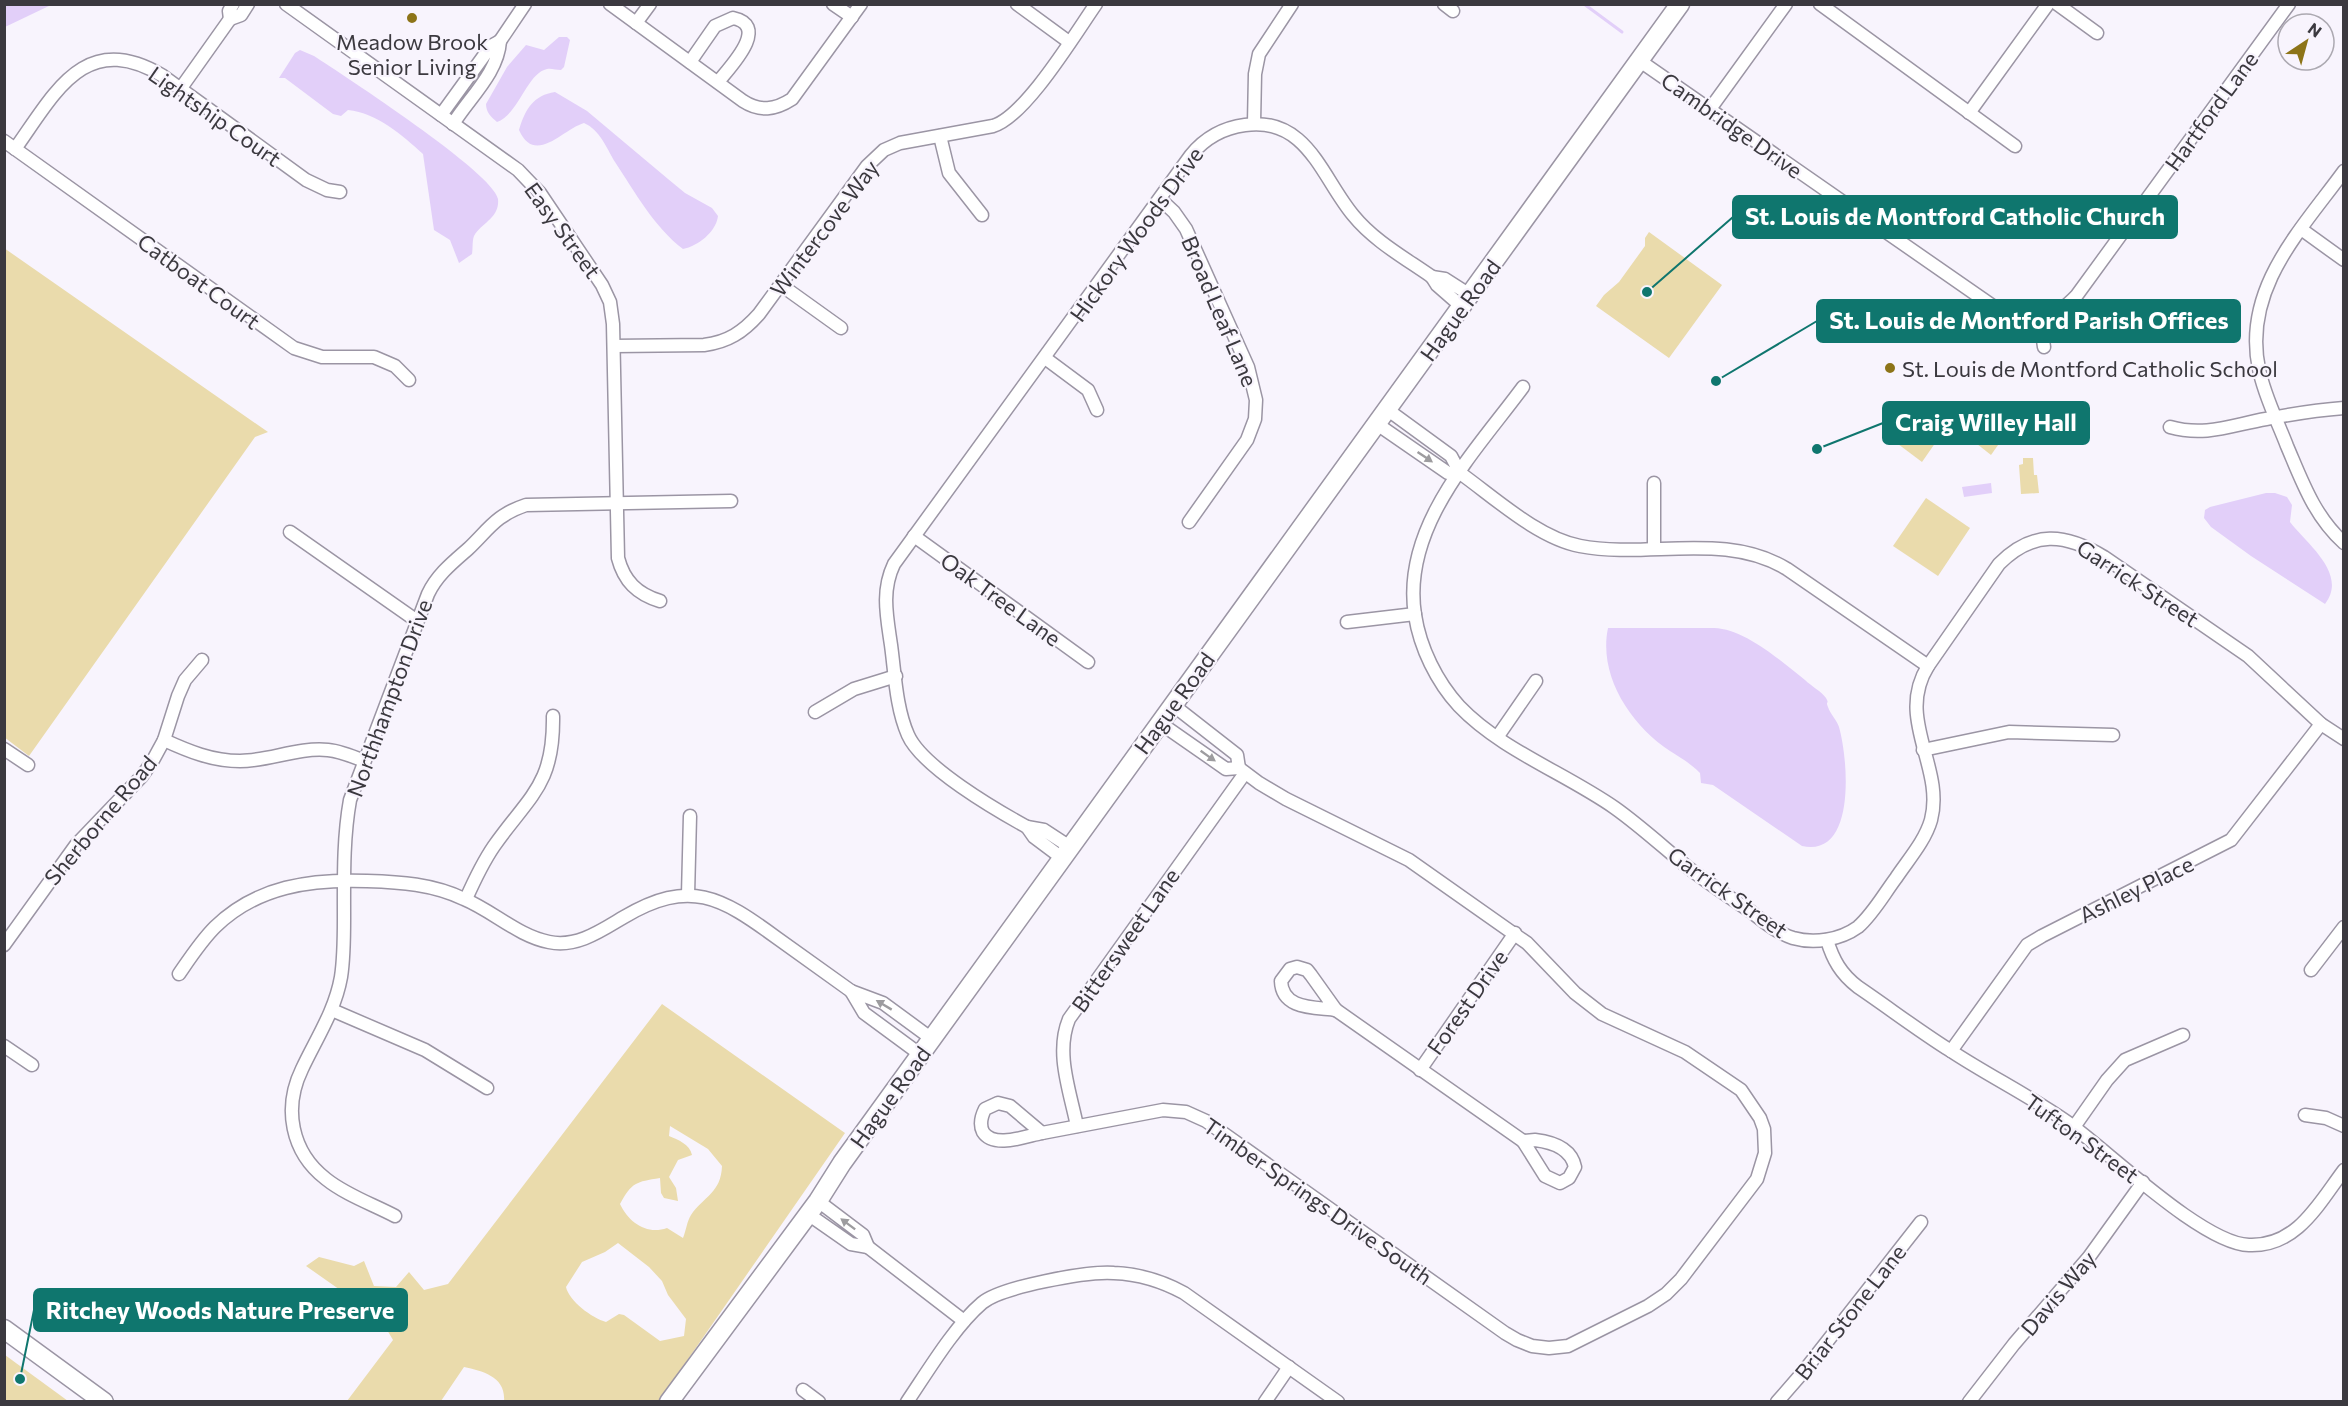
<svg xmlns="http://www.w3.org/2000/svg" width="2348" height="1406" font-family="Commissioner,sans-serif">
  <rect width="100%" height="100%" fill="#f8f4fd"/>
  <g fill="#eadbac" fill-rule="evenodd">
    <path d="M1649,232L1722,285L1669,358L1596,306L1604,295L1619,282L1645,246V238Z"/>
    <path d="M4,248L268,432L255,437L29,756L4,737Z"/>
    <path d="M1897,410L1938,439L1922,462L1882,432Z"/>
    <path d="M1983,424L2003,438L1991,455L1972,440Z"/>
    <path d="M2023,458H2033L2034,475H2037L2039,493L2021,494L2019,465L2023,464Z"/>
    <path d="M1926,498L1970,528L1938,576L1893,546Z"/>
    <path d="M662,1004L845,1133L659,1401H504C506,1377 483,1371 464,1367L441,1401H347L393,1340L380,1318L306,1266L319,1257L354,1266L364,1261L374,1286L396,1287L409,1272L424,1290L448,1284ZM670,1126L708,1149L722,1166C721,1193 704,1196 691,1215C687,1221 686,1231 683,1238L667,1228C647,1235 629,1223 620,1204C632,1182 636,1182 660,1178L661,1193L664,1198L678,1201L676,1188L669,1177L678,1160L692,1155C690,1144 678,1140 669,1136ZM618,1243L649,1267L662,1281L668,1295L686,1319L684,1336L660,1341L624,1315L619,1314L606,1322C592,1318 569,1301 566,1287L582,1262L605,1252Z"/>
    <path d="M5,1355L68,1401H5Z"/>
  </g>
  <g fill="#e2cff9">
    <path d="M5,4H51V5L5,27Z"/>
    <path d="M559,37H567L570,40L564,67L561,70C556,70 551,68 547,69C527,73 519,114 497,122C491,117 486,112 486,104L507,67L526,45L544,50Z"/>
    <path d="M300,50L314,56C343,75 494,173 498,199C500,218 481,223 474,236C472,241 473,249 472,254L459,263L450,240L434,230L423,154C402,135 377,113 348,110L341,116L333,114L285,78H279L295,53Z"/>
    <path d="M555,92L587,111L668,179L685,193L712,208L718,216C716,232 698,246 683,249C654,227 635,192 615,162C606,147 600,130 584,123C563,129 535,166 519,130C525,109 534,95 555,92Z"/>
    <path d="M1991,483L1992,493L1964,497L1962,487Z"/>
    <path d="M2266,493H2275L2287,497L2292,505L2290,522C2308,545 2348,574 2325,604L2251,556L2211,527L2204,518L2205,510L2210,507Z"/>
    <path d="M1608,628H1714C1745,629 1781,661 1805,680C1811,686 1821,691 1826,698C1830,705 1825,700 1828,707C1830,714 1837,720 1839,727C1848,758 1857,858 1802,846L1713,785L1701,783L1700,773C1690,763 1681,758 1670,751C1631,725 1598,676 1608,628Z"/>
  </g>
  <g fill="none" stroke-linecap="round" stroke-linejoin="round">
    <path stroke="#e2cff9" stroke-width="3" d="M1584,4L1622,32"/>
    <defs>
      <g id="street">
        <path d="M233,4L229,11L230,19L241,15L248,4"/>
        <path d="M286,4L518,170L540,193L602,285L610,302L613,324L618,558C624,581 637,594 660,601"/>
        <path d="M610,4L743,101C760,112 775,110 792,99L861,4"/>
        <path d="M833,4L852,17"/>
        <path d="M1017,4L1069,42"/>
        <path d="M1444,4L1453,11"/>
        <path d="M1820,4L2015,146"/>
        <path d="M2057,4L2097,33"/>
        <path d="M636,23L650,4"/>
        <path d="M500,41L525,4"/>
        <path d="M1640,61L1997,309C2029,326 2052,322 2077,295L2289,4"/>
        <path d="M690,62L715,26L733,18C771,26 729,68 718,82"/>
        <path d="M181,88L230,19"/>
        <path d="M1710,109L1786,4"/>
        <path d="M1969,113L2048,4"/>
        <path d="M441,115L491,46L500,41C498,73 469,98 453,124"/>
        <path d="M1254,123L1255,74L1259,54L1292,4"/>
        <path d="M940,136L949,173L982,215"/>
        <path d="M4,141L294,348L322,357H374L395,366L409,380"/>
        <path d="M15,149C55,93 85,29 163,76L306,180L327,190L340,192"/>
        <path d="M2344,171C2301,230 2242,289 2259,369C2264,395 2277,420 2287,446C2302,481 2314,516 2344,543"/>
        <path d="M1160,199L1174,212L1186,229L1248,367L1256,400L1255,419L1247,440L1189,522"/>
        <path d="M2301,229L2344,260"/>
        <path d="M781,285L841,328"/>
        <path d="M1461,306L1437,285L1432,277L1445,279L1470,295"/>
        <path d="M2040,319L2044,347"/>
        <path d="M614,346L704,345C728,342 743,332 759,314L867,166L884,150L900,143L993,126C1025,117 1075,34 1096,4"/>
        <path d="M1045,358L1088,390L1097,410"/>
        <path d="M1523,387C1475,452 1401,527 1415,615C1420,648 1437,682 1459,706C1501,750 1565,773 1615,808C1639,825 1662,846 1685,865C1706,882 1728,896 1750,911C1763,921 1777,933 1793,938C1814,944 1840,940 1858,927C1873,914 1884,894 1896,878C1908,860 1925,841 1931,820C1945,767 1895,719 1928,666L1999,564C2033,530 2065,533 2104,557L2248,656L2321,724L2344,739"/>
        <path d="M1377,424L1448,473H1460L1451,456L1388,410"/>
        <path d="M2170,427C2205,437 2232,425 2266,419C2292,414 2317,410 2344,408"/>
        <path d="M1460,473C1495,498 1538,538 1580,546C1648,559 1725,531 1787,569L1928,666"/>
        <path d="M290,532L417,621"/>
        <path d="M914,536L1088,662"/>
        <path d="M1654,548V483"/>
        <path d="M1347,622L1415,614"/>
        <path d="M815,712L854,689L896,676"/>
        <path d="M1160,723L1226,769L1239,768L1237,755L1173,705"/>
        <path d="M1498,736L1536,681"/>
        <path d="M164,740C188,751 212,761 240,761C269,761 298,747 328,750C340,751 352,756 364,761"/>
        <path d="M4,749L28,765"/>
        <path d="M1923,750L2009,732L2113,735"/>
        <path d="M1027,827C996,810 922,767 908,735C896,708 895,674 891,645C887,617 881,591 894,564L1191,155C1205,138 1222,128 1245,125C1307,116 1322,178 1353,215C1374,241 1405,258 1432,277"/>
        <path d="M1062,858L1034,837L1027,827L1044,830L1070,847"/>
        <path d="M688,895L690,816"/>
        <path d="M466,899C474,881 483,862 494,846C530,795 554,785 553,716"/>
        <path d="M1827,940C1833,960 1841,974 1858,987C1889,1008 1919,1031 1951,1051C1989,1076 2030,1096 2067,1122C2108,1151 2203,1244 2249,1245C2297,1247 2319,1203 2344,1170"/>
        <path d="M4,945L76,845L142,776L152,762L164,740L178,696L185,680L202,660"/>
        <path d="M1297,967L1307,970L1311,975L1336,1010C1315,1007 1282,1010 1281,981L1290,969Z"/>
        <path d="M2311,970L2344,927"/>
        <path d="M179,974C190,958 201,941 215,927C257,886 311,879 367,881C400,882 433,884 464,899C493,911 518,936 549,942C577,948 602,930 624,917C690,878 721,897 777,938C801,955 826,973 851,991"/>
        <path d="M332,1010L425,1050L487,1088"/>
        <path d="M1336,1010L1523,1141"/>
        <path d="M4,1046L32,1065"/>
        <path d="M1951,1051L2027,945L2042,936L2231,840L2321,724"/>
        <path d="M921,1055L864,1013L851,991L883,1003L932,1039"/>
        <path d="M1420,1070L1515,933"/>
        <path d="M998,1103L1010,1106L1042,1133C1026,1136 994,1149 983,1132C979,1124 981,1117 985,1109Z"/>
        <path d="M2305,1115L2326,1118L2344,1126"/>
        <path d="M1077,1126C1070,1091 1055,1053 1069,1019L1245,773"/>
        <path d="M2074,1127L2107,1080L2125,1060L2183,1035"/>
        <path d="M1042,1133L1163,1110L1186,1112L1206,1121L1505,1333L1517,1340L1532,1346L1549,1348L1568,1346L1648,1306L1666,1294L1681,1279L1757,1179L1765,1153L1764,1129L1760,1118L1741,1090L1685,1052L1602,1014L1575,993L1527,943L1409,860L1286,799L1259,783L1239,768"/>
        <path d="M1535,1140C1552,1142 1571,1148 1575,1167L1569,1178L1560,1183L1545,1176L1523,1141Z"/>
        <path d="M808,1214L851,1244L868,1247L863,1235L818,1201"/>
        <path d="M395,1216C372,1204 346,1195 326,1179C291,1152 283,1108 302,1069C316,1039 335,1011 341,977C344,958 344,938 344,918C344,879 343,839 350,800L428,594C437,575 452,563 468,549C489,529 496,515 526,505L731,501"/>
        <path d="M868,1247L964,1321"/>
        <path d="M803,1390L819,1402"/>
        <path d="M907,1402C928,1371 954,1327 982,1303C1001,1287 1087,1271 1114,1273C1139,1274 1162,1281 1184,1293L1338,1402"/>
        <path d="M1265,1402L1289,1367"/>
        <path d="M1777,1402L1804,1371L1921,1222"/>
        <path d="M1969,1402L2014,1344L2089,1257L2143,1182"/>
      </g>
      <g id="secondary">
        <path d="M4,1329L104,1402"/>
        <path d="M669,1402L818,1201L842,1163L1680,4"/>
      </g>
    </defs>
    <use href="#street" stroke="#9b95a4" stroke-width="15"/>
    <use href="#secondary" stroke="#9b95a4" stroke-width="21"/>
    <use href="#street" stroke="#fff" stroke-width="12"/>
    <use href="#secondary" stroke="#fff" stroke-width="18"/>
  </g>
  <defs><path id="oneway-solid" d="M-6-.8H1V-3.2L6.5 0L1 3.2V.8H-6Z" transform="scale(1.5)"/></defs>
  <g fill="#9d9c9f">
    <use href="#oneway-solid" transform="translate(1425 457) rotate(34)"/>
    <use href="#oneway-solid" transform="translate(1208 756) rotate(35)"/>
    <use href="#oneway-solid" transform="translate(884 1005) rotate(-149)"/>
    <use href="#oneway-solid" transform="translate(848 1224) rotate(-143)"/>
  </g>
  <g fill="#8d7418" stroke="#f8f4fd" stroke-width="2">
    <circle cx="412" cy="18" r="6"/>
    <circle cx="1890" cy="368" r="6"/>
  </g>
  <g text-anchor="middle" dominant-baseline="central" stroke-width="4.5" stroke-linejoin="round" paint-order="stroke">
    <g font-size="22" fill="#3b393f" stroke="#f8f4fd">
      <text x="412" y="41">Meadow Brook<tspan x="412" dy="25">Senior Living</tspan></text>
      <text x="1902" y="368" text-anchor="start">St. Louis de Montford Catholic School</text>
    </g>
    <g font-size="22" fill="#3b393f" stroke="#f8f4fd">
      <text transform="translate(2211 111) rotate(-54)">Hartford Lane</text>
      <text transform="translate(215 116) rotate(35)">Lightship Court</text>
      <text transform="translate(1732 125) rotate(35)">Cambridge Drive</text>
      <text transform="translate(824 228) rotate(-53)">Wintercove Way</text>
      <text transform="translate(563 230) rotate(54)">Easy Street</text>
      <text transform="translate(1136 234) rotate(-54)">Hickory Woods Drive</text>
      <text transform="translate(199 281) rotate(36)">Catboat Court</text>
      <text transform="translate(1460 310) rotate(-54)">Hague Road</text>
      <text transform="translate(1220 311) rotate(67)">Broad Leaf Lane</text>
      <text transform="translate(2138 583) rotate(33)">Garrick Street</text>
      <text transform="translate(1001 599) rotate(36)">Oak Tree Lane</text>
      <text transform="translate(389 698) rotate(-70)">Northhampton Drive</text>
      <text transform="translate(1174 703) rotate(-54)">Hague Road</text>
      <text transform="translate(100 820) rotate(-50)">Sherborne Road</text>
      <text transform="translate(2136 889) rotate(-26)">Ashley Place</text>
      <text transform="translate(1728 892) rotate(35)">Garrick Street</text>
      <text transform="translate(1125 940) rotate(-55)">Bittersweet Lane</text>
      <text transform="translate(1467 1002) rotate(-55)">Forest Drive</text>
      <text transform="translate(890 1097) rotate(-54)">Hague Road</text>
      <text transform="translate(2082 1138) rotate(36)">Tufton Street</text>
      <text transform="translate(1318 1201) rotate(35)">Timber Springs Drive South</text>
      <text transform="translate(2058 1293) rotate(-50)">Davis Way</text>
      <text transform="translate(1850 1312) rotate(-52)">Briar Stone Lane</text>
    </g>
  </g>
  <path fill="none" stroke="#0f766e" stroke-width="2" d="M1647 292L1733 217M1716 381L1817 321M1817 449L1883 423M20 1379L34 1310"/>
  <g fill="#0f766e" stroke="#f8f4fd" stroke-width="2">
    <circle cx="1647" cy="292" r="6"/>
    <circle cx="1716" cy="381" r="6"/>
    <circle cx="1817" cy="449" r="6"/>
    <circle cx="20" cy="1379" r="6"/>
  </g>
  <g fill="#0f766e" stroke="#0f766e" stroke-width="2">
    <rect x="1733" y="196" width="444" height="42" rx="6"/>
    <rect x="1817" y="300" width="423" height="42" rx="6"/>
    <rect x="1883" y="402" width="206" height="42" rx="6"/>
    <rect x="34" y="1289" width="373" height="42" rx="6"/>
  </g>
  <g font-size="24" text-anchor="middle" font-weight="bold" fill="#fff">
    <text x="1955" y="225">St. Louis de Montford Catholic Church</text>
    <text x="2029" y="329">St. Louis de Montford Parish Offices</text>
    <text x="1986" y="431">Craig Willey Hall</text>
    <text x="220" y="1319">Ritchey Woods Nature Preserve</text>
  </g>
  <rect width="2348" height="1406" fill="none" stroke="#3b393f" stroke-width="12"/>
  <g transform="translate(2306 42) rotate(36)"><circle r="28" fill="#f8f4fd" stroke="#aca9b1" stroke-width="1.5"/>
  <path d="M0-4.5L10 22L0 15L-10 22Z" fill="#8d7418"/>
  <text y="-9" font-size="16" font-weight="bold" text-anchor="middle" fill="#3b393f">N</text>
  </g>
</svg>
